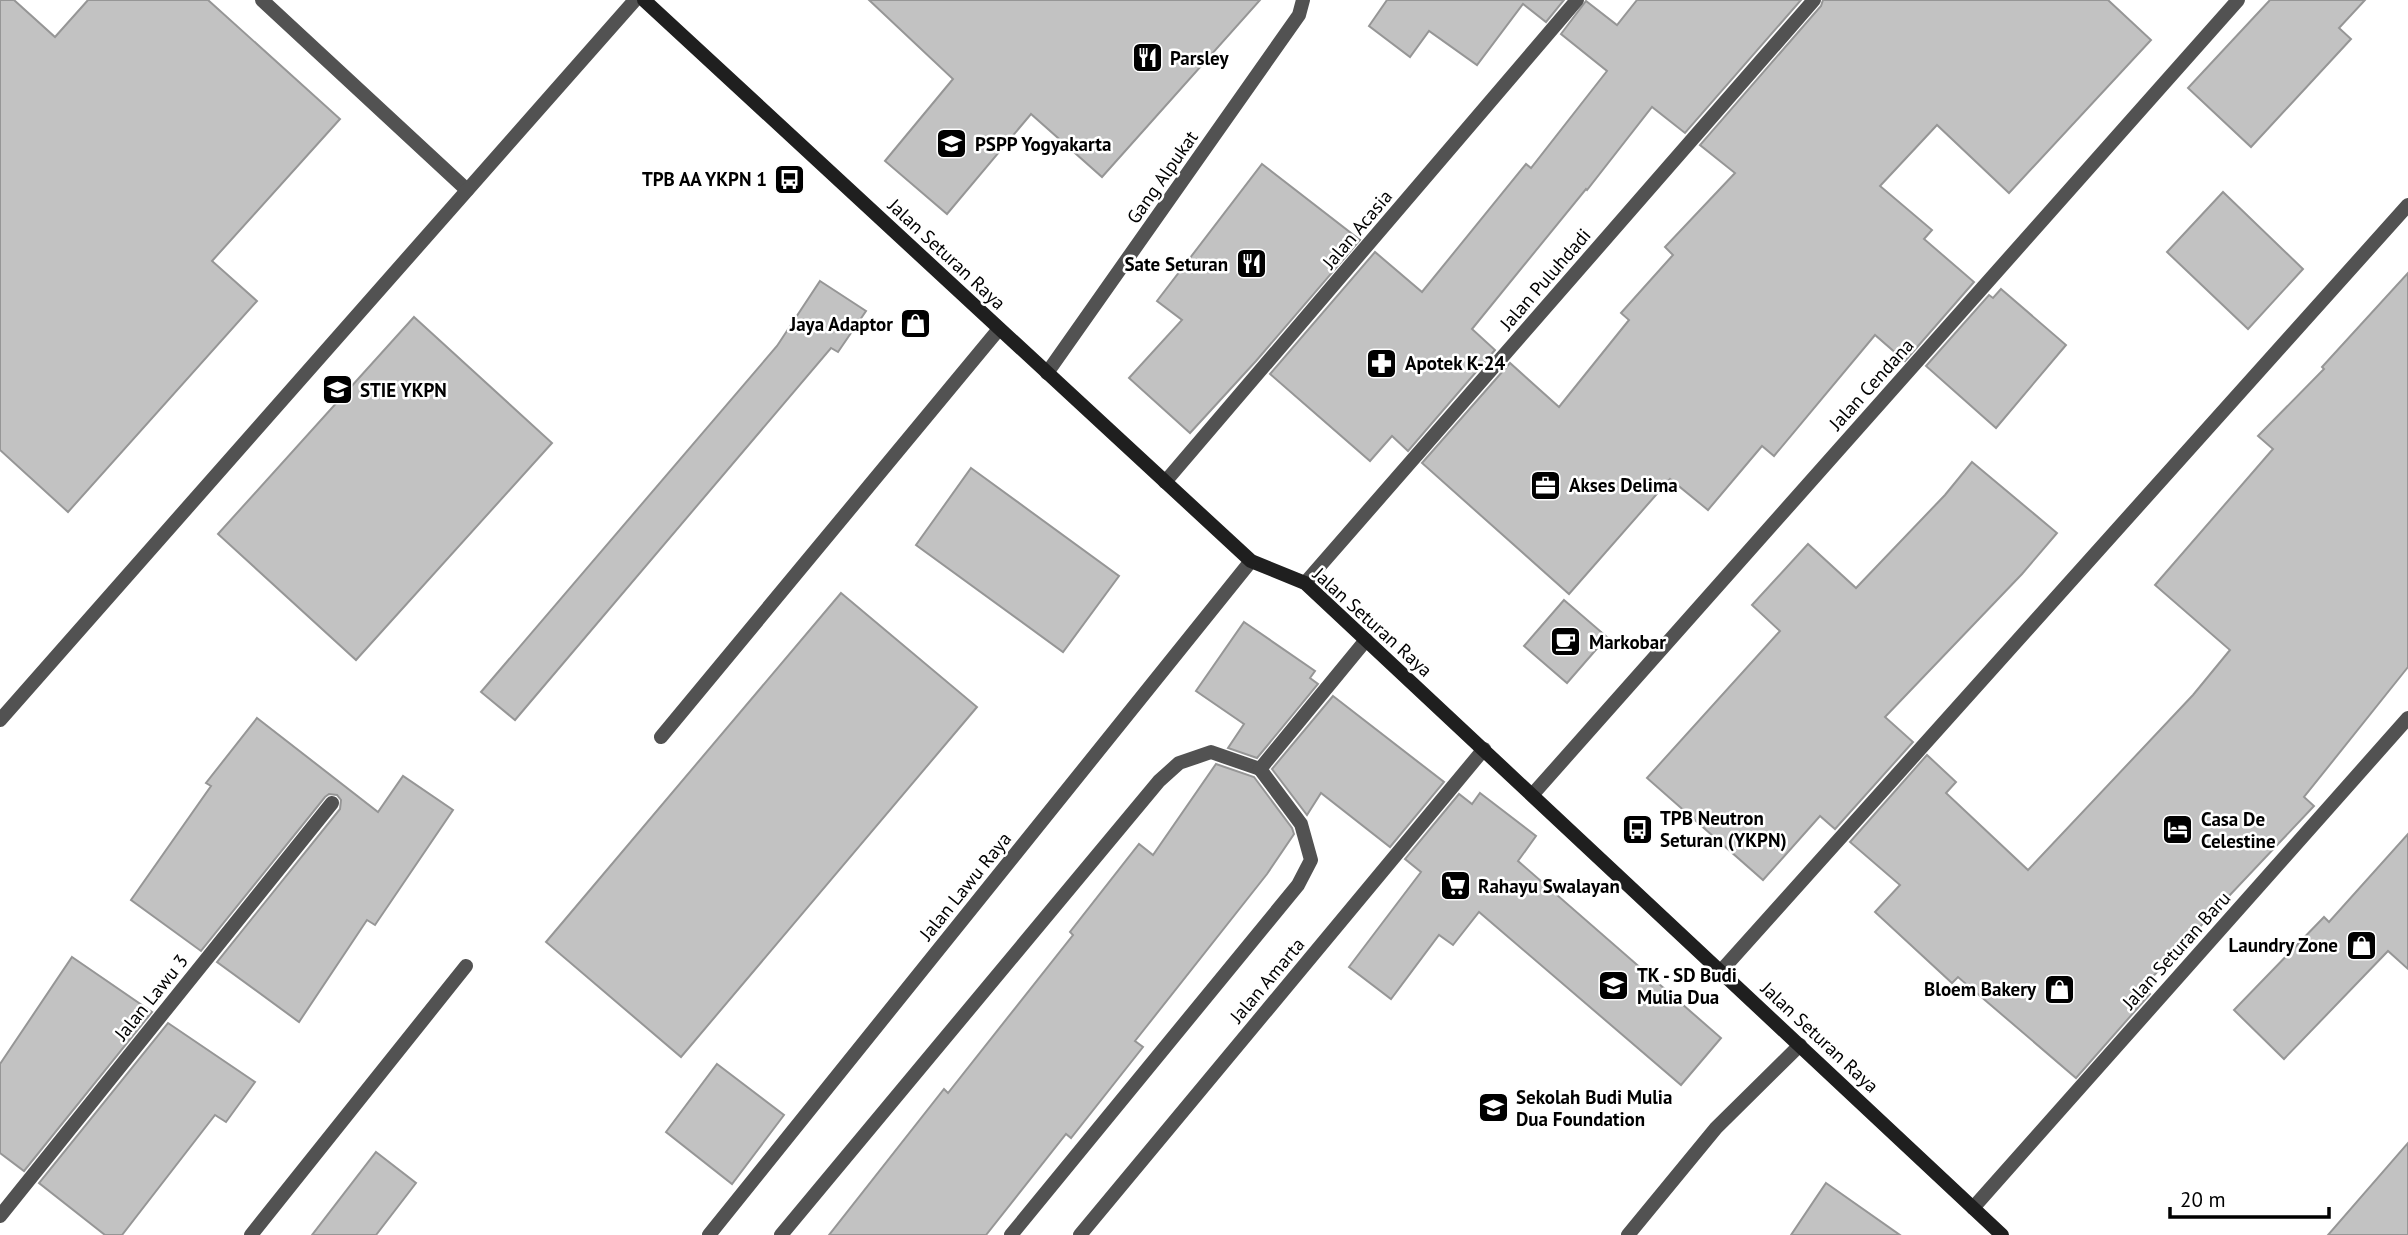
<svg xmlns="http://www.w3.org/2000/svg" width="2408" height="1235" font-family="'PT Sans',sans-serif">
  <rect width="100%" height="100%" fill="#fff"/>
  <g fill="#c2c2c2" stroke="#969696" stroke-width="2">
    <path d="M0,0H14L55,37L88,0H208L340,119L212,261L257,301L68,512L0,450Z"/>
    <path d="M869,0H1260L1102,177L1031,114L947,214L885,161L953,79Z"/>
    <path d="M1387,0H1564L1546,22L1523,4L1477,65L1429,31L1410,57L1369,26Z"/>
    <path d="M1637,0H1801L1685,133L1652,107L1587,190L1586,189L1472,329L1495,350L1408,451L1392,436L1370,461L1270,374L1375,252L1422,292L1526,164L1531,168L1607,71L1561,34L1586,1L1617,25Z"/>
    <path d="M1823,0H2108L2151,40L2009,193L1937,125L1880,186L1932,230L1924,239L1974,282L1905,361L1875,335L1774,456L1762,446L1708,510L1670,479L1569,594L1422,463L1510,363L1559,407L1629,320L1621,313L1673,255L1665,247L1735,173L1700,145L1821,6Z"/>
    <path d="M2270,0H2365L2339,28L2351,39L2251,147L2188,88Z"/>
    <path d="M1262,164L1360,240L1256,361L1190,433L1129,378L1182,320L1157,301Z"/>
    <path d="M2223,192L2303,269L2248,329L2167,252Z"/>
    <path d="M2408,273V667L2304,797L2314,806L2143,987L2150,994L2076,1078L1958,977L1952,983L1875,912L1900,885L1850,842L1927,755L1956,782L1946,793L2028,870L2193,695L2230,650L2155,585L2273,449L2258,436L2324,369L2322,367Z"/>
    <path d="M820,281L866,311L838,352L831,348L515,720L481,692L777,346Z"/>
    <path d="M2001,289L2066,345L1996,428L1926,366L1989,295L1993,298Z"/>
    <path d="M414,317L552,443L356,660L218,534Z"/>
    <path d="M1972,462L2057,533L2022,574L1885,717L1913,742L1835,829L1820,816L1763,880L1647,778L1780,631L1752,605L1808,544L1856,588L1945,495Z"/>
    <path d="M971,468L1119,576L1063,652L916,545Z"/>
    <path d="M841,593L977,707L681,1057L546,942Z"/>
    <path d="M1564,600L1607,637L1567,683L1524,646Z"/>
    <path d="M1244,622L1315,671L1310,678L1318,684L1257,758L1228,748L1244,724L1196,691Z"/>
    <path d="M1333,696L1444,782L1390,847L1321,793L1307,815L1272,769Z"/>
    <path d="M257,718L378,812L403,776L453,810L375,925L367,920L299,1022L217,962L340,809L341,800L337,795L329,794L325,797L201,951L131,900L211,786L206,783Z"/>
    <path d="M1216,764L1254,777L1292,828L1294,834L1267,874L1135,1041L1143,1047L1071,1138L1066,1134L986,1235H829L944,1089L948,1093L1073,935L1070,932L1139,844L1153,855Z"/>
    <path d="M1480,793L1536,836L1518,861L1721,1038L1681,1085L1479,912L1453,945L1439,935L1391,999L1349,967L1421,872L1405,859L1459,794L1472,804Z"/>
    <path d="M2408,834V969L2388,951L2284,1059L2234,1010L2324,917L2329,922Z"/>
    <path d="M72,957L152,1012L24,1171L0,1153V1064Z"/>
    <path d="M168,1023L255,1082L226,1122L215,1115L122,1235H105L39,1183Z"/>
    <path d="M717,1064L784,1115L732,1184L666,1132Z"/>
    <path d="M2408,1143V1235H2328Z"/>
    <path d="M376,1152L416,1183L376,1235H312Z"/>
    <path d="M1826,1183L1900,1235H1791Z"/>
  </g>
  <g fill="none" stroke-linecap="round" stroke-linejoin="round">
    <g stroke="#525252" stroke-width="14">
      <path d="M262,0L467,190"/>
      <path d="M0,720L635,0"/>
      <path d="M661,737L999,329"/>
      <path d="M1628,1235L1716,1128L1800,1045"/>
    </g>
    <g stroke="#525252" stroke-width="14">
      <path d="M1047,373L1299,15L1303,0"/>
      <path d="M1165,482L1577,0"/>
      <path d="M1305,583L1814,0"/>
      <path d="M1533,794L2238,0"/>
      <path d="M1721,971L2408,205"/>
      <path d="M1973,1208L2408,718"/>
      <path d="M0,1216L332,803"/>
      <path d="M251,1235L466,966"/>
      <path d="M709,1235L1251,561"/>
      <path d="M781,1235L1159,781L1179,763L1211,752L1260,769"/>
      <path d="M1011,1235L1298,885L1311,860L1301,824L1260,769L1366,640"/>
      <path d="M1080,1235L1484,749"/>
    </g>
    <path stroke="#1f1f1f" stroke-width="14" d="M644,0L1251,561L1305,583L2002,1235"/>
  </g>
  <defs>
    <symbol id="restaurant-square" viewBox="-11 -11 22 22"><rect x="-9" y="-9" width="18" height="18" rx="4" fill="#000" stroke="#fff"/><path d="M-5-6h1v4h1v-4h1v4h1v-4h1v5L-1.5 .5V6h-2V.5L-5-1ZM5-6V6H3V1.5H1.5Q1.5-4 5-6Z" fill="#fff"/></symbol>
    <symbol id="university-square" viewBox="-11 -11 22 22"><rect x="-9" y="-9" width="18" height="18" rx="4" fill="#000" stroke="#fff"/><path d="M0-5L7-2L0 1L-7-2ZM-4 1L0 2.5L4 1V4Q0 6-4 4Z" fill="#fff"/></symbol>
    <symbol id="bus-square" viewBox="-11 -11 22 22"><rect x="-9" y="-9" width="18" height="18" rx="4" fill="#000" stroke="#fff"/><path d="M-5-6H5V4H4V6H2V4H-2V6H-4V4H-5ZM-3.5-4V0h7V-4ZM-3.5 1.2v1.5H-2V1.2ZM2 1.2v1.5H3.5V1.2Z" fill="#fff"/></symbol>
    <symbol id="shop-square" viewBox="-11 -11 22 22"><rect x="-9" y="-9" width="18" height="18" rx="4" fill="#000" stroke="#fff"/><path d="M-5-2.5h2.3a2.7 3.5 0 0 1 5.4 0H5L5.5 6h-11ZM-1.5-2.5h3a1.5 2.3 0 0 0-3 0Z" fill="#fff"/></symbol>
    <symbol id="pharmacy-square" viewBox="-11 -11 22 22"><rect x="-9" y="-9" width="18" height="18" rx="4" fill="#000" stroke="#fff"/><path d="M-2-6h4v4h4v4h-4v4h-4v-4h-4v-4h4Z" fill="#fff"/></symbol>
    <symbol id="office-square" viewBox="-11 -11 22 22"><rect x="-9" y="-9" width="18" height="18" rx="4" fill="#000" stroke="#fff"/><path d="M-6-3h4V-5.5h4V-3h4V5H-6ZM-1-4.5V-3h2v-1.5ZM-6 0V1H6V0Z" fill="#fff"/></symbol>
    <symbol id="cafe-square" viewBox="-11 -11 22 22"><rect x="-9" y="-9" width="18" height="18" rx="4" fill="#000" stroke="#fff"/><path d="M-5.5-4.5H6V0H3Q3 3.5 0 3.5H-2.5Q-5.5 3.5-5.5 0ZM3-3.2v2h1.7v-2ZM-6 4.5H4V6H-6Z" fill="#fff"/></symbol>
    <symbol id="hotel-square" viewBox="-11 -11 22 22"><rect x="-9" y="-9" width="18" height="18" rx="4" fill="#000" stroke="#fff"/><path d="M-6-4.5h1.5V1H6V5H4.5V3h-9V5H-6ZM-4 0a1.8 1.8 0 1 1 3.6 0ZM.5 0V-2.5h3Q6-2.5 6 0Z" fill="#fff"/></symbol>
    <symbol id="supermarket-square" viewBox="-11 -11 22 22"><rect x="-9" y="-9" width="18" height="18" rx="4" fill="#000" stroke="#fff"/><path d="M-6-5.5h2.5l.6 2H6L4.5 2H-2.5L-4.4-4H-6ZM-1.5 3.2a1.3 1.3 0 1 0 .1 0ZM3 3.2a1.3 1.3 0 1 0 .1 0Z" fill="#fff"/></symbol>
    <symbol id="school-square" viewBox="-11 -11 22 22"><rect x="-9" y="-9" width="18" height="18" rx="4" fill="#000" stroke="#fff"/><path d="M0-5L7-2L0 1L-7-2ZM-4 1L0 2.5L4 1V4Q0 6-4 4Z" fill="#fff"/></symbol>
  </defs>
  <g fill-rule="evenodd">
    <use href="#restaurant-square" x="1130" y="40" width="35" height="35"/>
    <use href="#university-square" x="934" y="126" width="35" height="35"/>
    <use href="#bus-square" x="772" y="162" width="35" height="35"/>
    <use href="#restaurant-square" x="1234" y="246" width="35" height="35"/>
    <use href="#shop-square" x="898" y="306" width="35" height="35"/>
    <use href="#pharmacy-square" x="1364" y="346" width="35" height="35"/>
    <use href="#university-square" x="320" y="372" width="35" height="35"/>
    <use href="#office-square" x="1528" y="468" width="35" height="35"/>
    <use href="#cafe-square" x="1548" y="624" width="35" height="35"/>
    <use href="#bus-square" x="1620" y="812" width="35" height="35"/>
    <use href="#hotel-square" x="2160" y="812" width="35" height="35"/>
    <use href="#supermarket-square" x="1438" y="868" width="35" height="35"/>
    <use href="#shop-square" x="2344" y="928" width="35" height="35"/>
    <use href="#school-square" x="1596" y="968" width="35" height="35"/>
    <use href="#shop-square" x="2042" y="972" width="35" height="35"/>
    <use href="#school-square" x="1476" y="1090" width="35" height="35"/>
  </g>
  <g text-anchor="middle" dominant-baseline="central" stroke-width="5" stroke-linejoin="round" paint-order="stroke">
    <g font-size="19" font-weight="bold" fill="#000" stroke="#fff" text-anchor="start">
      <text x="1170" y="58">Parsley</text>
      <text x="975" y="144">PSPP Yogyakarta</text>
      <text x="767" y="179" text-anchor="end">TPB AA YKPN 1</text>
      <text x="1228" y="264" text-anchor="end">Sate Seturan</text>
      <text x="893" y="324" text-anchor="end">Jaya Adaptor</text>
      <text x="1405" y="363">Apotek K-24</text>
      <text x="360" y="390">STIE YKPN</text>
      <text x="1569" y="485">Akses Delima</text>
      <text x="1589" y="642">Markobar</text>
      <text x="1660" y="818">TPB Neutron<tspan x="1660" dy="22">Seturan (YKPN)</tspan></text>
      <text x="2201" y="819">Casa De<tspan x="2201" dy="22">Celestine</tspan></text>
      <text x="1478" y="886">Rahayu Swalayan</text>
      <text x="2338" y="945" text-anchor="end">Laundry Zone</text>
      <text x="1637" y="975">TK - SD Budi<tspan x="1637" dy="22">Mulia Dua</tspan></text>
      <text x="2036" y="989" text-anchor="end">Bloem Bakery</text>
      <text x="1516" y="1097">Sekolah Budi Mulia<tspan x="1516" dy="22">Dua Foundation</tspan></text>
    </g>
    <g font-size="19" fill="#000" stroke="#fff">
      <text transform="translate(1162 177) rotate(-55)">Gang Alpukat</text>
      <text transform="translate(1357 229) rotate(-50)">Jalan Acasia</text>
      <text transform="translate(947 254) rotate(43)">Jalan Seturan Raya</text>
      <text transform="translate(1545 279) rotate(-49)">Jalan Puluhdadi</text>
      <text transform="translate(1871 384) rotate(-48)">Jalan Cendana</text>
      <text transform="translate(1373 622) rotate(42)">Jalan Seturan Raya</text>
      <text transform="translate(965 886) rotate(-51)">Jalan Lawu Raya</text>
      <text transform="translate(2176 950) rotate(-48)">Jalan Seturan Baru</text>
      <text transform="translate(1267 980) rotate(-50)">Jalan Amarta</text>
      <text transform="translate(151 997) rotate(-51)">Jalan Lawu 3</text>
      <text transform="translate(1820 1037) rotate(43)">Jalan Seturan Raya</text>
    </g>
  </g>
  <path d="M2170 1207v10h159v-10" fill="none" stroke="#000000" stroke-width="3.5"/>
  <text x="2180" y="1207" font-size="21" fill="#000000" stroke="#ffffff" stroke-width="5" paint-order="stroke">20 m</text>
</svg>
